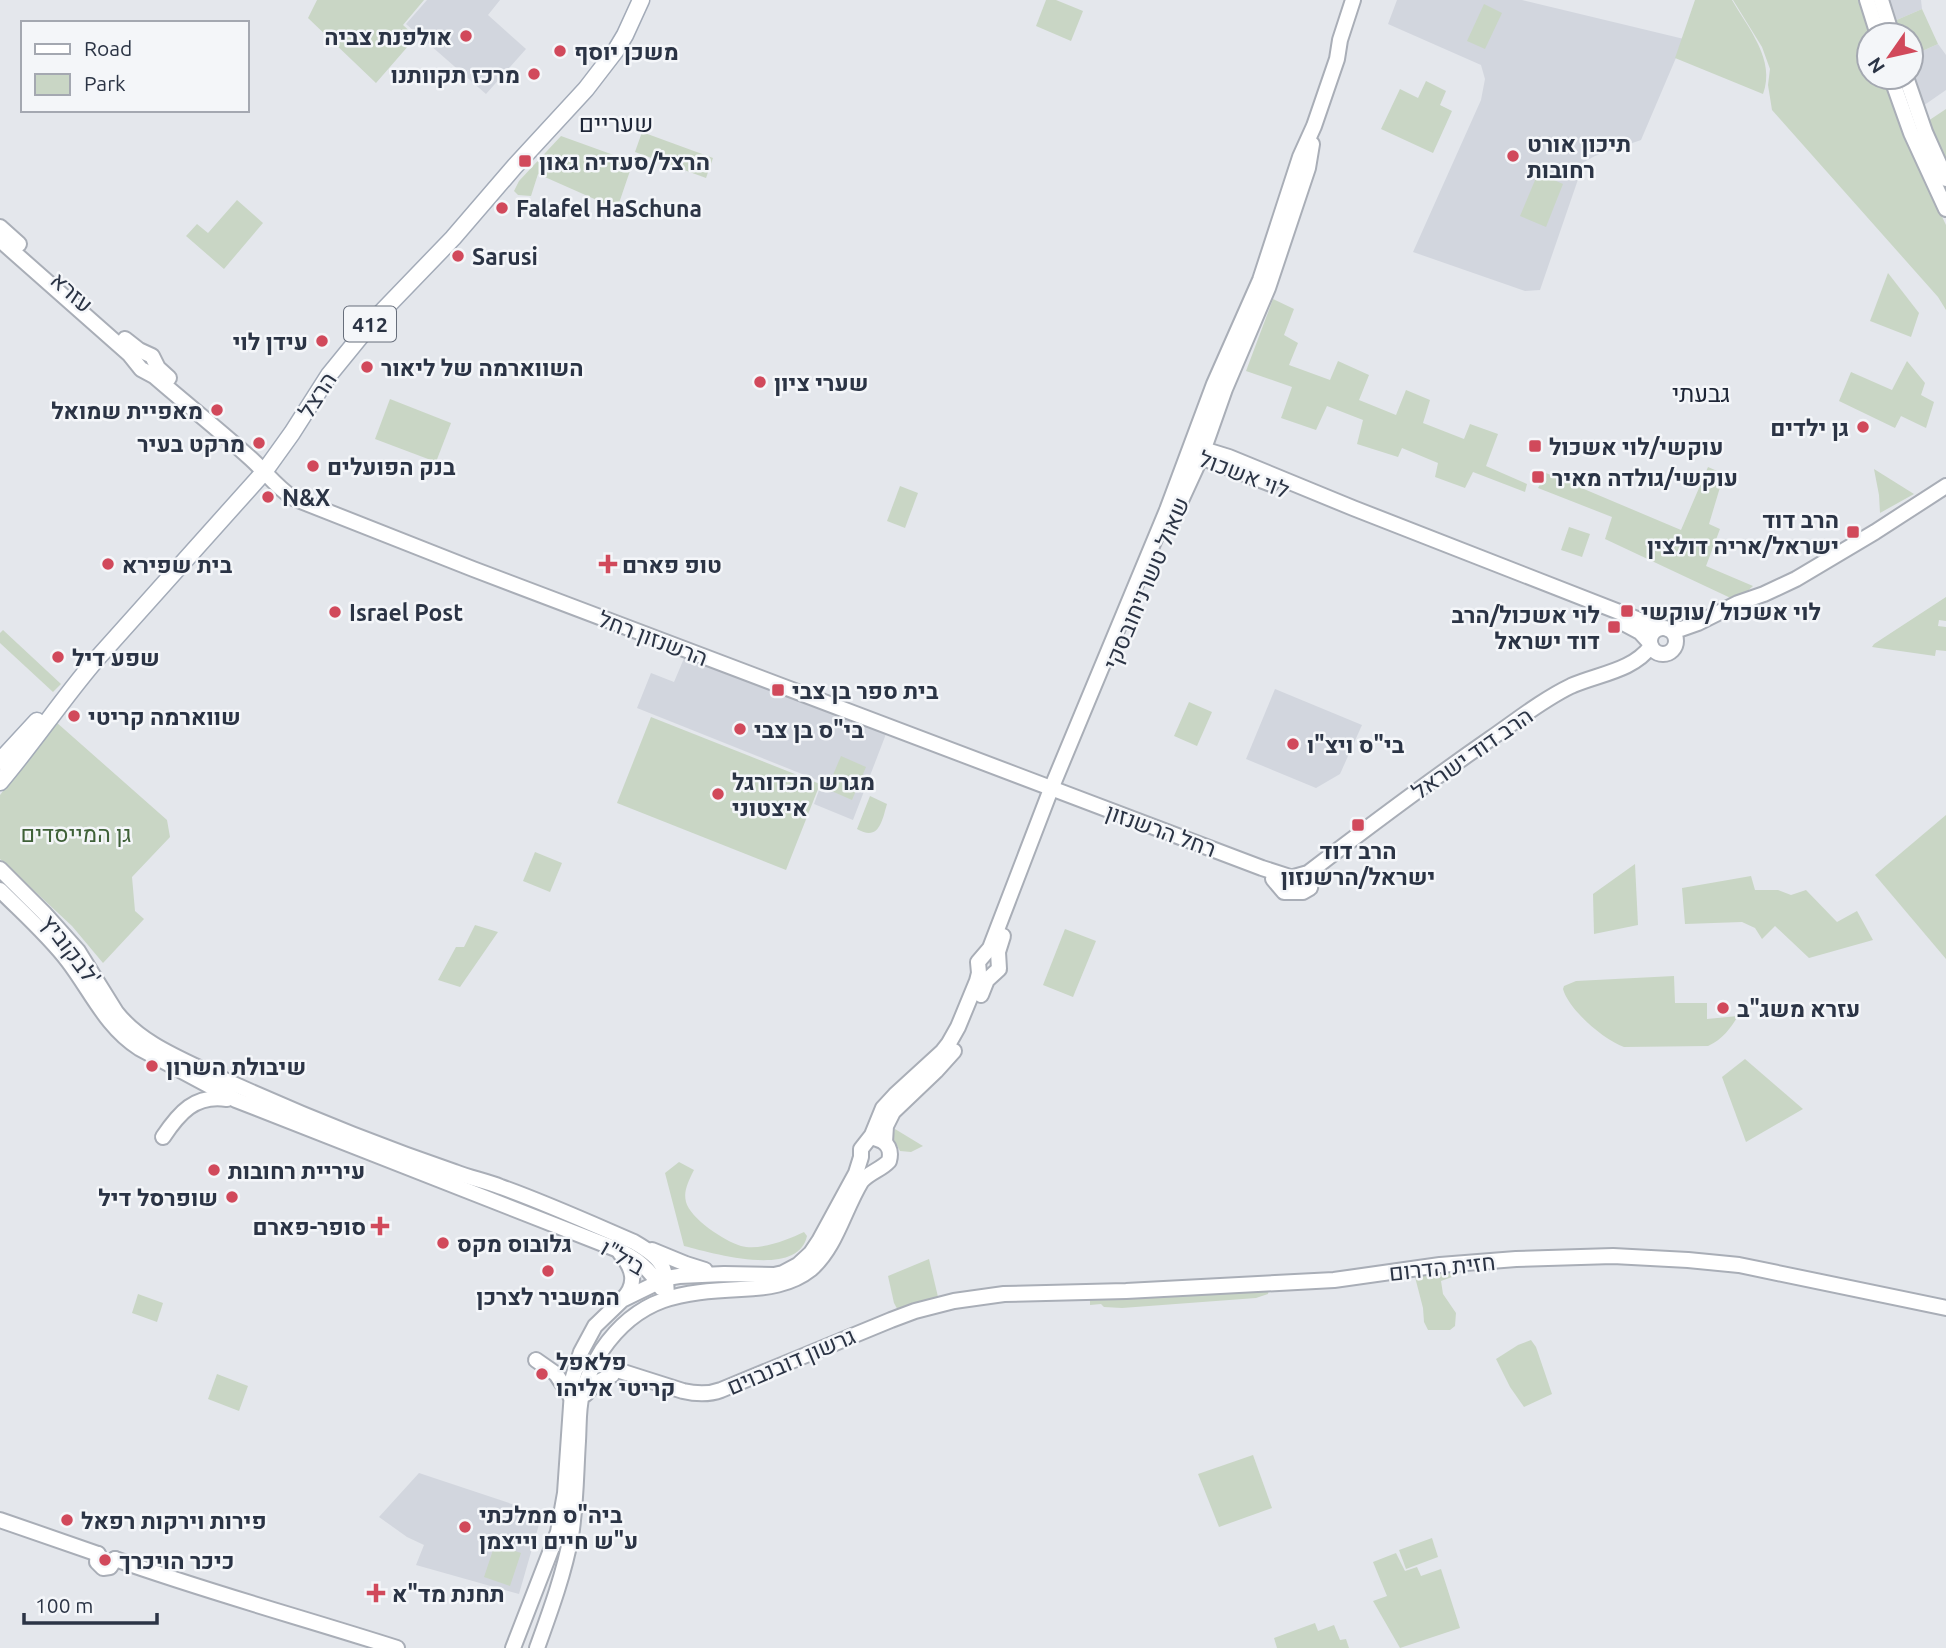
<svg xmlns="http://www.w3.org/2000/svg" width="1946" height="1648" font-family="Ubuntu,Heebo,sans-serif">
  <rect width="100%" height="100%" fill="#e4e7ec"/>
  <g fill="#d2d6de">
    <path d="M427,0H500L488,15L526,49L486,94L406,24Z"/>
    <path d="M1397,0H1522L1684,39L1641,140L1595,156L1584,162L1540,290L1525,291L1413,252L1481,100L1485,79L1481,65L1388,24Z"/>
    <path d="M1885,0H1921L1922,9L1892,22Z"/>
    <path d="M1938,44L1946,55V90L1920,108L1911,77V56Z"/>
    <path d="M685,656L886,734L853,820L814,804L822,782L637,708L651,673L674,682Z"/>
    <path d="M1275,689L1362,725L1340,774L1316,788L1246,759Z"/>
    <path d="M419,1473L542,1514L519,1594L416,1565L424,1545L407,1537L379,1517Z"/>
  </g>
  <g fill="#c9d6c5">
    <path d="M317,0H424L403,25L416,37L376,83L308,18Z"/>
    <path d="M1046,0H1056L1083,11L1071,41L1036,26Z"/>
    <path d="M1695,0H1732C1748,28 1776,60 1763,94L1675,58Z"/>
    <path d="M1733,0H1858L1870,35L1869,77H1884L1910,151L1946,225V310L1938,297L1772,110L1768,85L1770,69L1762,47Z"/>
    <path d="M1484,4L1502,13L1485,49L1467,41Z"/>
    <path d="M1922,9L1938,44L1911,56V35H1896L1892,22Z"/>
    <path d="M1426,81L1446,91L1440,105L1452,111L1433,153L1381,129L1400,89L1418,98Z"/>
    <path d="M1946,109V157H1945L1928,121Z"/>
    <path d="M642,132L713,158L706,178L635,152Z"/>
    <path d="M561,136L633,162L617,209L538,174L531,196L518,195L514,191L519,181Z"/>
    <path d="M1538,173L1563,184L1546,227L1520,216Z"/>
    <path d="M237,200L263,223L224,269L186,236L197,224L208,233Z"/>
    <path d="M1888,273L1919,313L1911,337L1870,321Z"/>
    <path d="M1273,299L1294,309L1284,335L1298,343L1289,365L1330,380L1338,361L1369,375L1359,400L1396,415L1406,390L1430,400L1423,423L1464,439L1470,424L1498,434L1486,466L1527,484L1525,492L1473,472L1465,488L1435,477L1438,463L1402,448L1398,457L1357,444L1363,420L1327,406L1316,430L1281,418L1292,387L1246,371Z"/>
    <path d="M1907,361L1925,383L1921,395L1934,402L1926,428L1901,416L1895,428L1839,401L1851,372L1892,390Z"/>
    <path d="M390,399L451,423L436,462L375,439Z"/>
    <path d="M1708,467L1724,474L1709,524L1720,529L1706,566L1753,586L1737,601L1605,539L1612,517L1538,488L1546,473L1681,530Z"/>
    <path d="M1874,469L1914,494L1880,513L1879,495Z"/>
    <path d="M900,486L918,493L905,528L887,521Z"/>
    <path d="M1569,527L1590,534L1582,557L1561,550Z"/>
    <path d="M1946,597V621L1939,620L1938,626L1946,627V651L1936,650L1935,656L1872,647L1874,644Z"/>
    <path d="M3,630L61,684L53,692L0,643V633Z"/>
    <path d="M1189,702L1212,712L1197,746L1174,736Z"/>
    <path d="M651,717L820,784L786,870L617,803Z"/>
    <path d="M56,722L167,820L170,837L132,877L135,911L144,919L103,963L72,926L0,859V795Z"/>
    <path d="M841,756L866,767L852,800L827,789Z"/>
    <path d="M870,796L887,804C882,821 879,842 857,829Z"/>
    <path d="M1946,815V959L1875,875Z"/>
    <path d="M535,852L562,863L550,892L523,881Z"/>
    <path d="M1635,864L1638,925L1594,934L1593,894Z"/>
    <path d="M1751,876L1755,890H1778L1791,895L1806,890L1837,922L1857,911L1873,940L1809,958L1775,926L1762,939L1755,928L1742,922L1685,924L1682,888Z"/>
    <path d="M475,925L498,932L460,987L438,980L456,947H464Z"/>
    <path d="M1065,929L1096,941L1073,997L1043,985Z"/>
    <path d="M1674,976L1675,1003H1707V1019L1738,1016C1730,1029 1723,1039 1708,1046L1624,1047C1604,1040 1569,1010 1563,989L1564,986L1576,981Z"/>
    <path d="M1745,1059L1803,1109L1746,1142L1722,1077Z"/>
    <path d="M895,1129L923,1146L911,1152L900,1151L893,1138Z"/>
    <path d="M679,1162L694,1170C689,1180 683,1191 686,1202C690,1218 724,1241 741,1246C760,1251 787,1240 804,1232L807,1236C798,1279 712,1253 684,1246L665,1173Z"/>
    <path d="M929,1259L939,1301L900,1314L894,1303L888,1276Z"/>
    <path d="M1450,1271L1452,1277L1441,1281L1443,1294L1456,1313L1455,1326L1450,1330H1428L1424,1322L1423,1308L1415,1277Z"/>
    <path d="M1269,1288L1268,1294L1256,1298L1122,1308L1104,1307L1101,1304L1090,1305V1297Z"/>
    <path d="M138,1294L163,1303L157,1322L132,1313Z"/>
    <path d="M1531,1340L1536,1347L1552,1394L1524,1407L1510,1387L1496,1359L1518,1345Z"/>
    <path d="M217,1374L248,1386L239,1411L208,1399Z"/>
    <path d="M1253,1455L1272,1508L1219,1527L1198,1474Z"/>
    <path d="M1432,1538L1438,1557L1406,1569L1399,1550Z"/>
    <path d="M495,1544L521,1553L510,1586L484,1577Z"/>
    <path d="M1396,1553L1405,1571L1417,1567L1421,1576L1441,1569L1460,1628L1400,1648L1373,1601L1387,1596L1373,1562Z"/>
    <path d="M1315,1623L1318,1631L1334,1625L1340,1640L1346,1639L1349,1648H1277L1274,1638Z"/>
  </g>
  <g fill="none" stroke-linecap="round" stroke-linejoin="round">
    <defs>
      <g id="secondary">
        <path d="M1867,0L1878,35"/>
        <path d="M1881,0L1892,35"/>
        <path d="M1891,77L1911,133L1946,209"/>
        <path d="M1906,77L1925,132L1946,179"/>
        <path d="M0,227L19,244"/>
        <path d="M0,240L129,354L141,369L154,376C185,403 218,429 249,457C265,471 276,487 293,498L473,569L1262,868L1293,878"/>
        <path d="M125,339L139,350L152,356L158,368L169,378"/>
        <path d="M1196,450L1203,449L1229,457L1353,508L1660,628"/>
        <path d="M1195,455L1271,484"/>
        <path d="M1173,518L1201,457L1225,389L1268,288L1308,168L1312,144"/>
        <path d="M1625,624L1640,632L1650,643"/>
        <circle cx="1663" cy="641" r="13"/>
        <path d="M1668,629H1681L1698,623L1738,603L1764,594L1796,579L1875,532L1946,486"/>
        <path d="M0,869L44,913L78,951L116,1012C140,1043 179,1058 214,1075C292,1111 373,1144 455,1172C470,1178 486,1181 501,1187C546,1203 590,1223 634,1242C663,1259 666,1265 667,1298"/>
        <path d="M1273,879L1284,892H1303L1310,888L1311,883L1307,877L1302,876"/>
        <path d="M1279,885L1283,880L1308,873C1368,827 1428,782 1490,739C1516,721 1542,700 1571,686C1598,674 1633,671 1651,646"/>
        <path d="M0,890C23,913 48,935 68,961C91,991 106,1027 139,1048L236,1100L616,1249C636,1258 650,1269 661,1288"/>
        <path d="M981,995L987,980L999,969L998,952L1003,936"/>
        <path d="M163,1137C179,1113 195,1094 227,1099"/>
        <path d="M885,1142L886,1126L893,1112L936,1071L954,1051"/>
        <path d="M652,1250L686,1264L705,1270"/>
        <path d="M620,1253C633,1268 638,1283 623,1299"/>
        <path d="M536,1360L556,1374L571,1397"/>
        <path d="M576,1367L584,1363H595L683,1391C696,1394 708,1395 721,1390L891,1320L915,1311L954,1301L1004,1294L1126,1291L1334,1280L1440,1265L1516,1259L1613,1256L1688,1260L1739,1265L1946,1308"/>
        <path d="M586,1394L594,1384L612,1375"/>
        <path d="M0,1520L98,1554"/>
        <path d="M98,1554L97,1562L103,1568L110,1567L115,1559"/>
        <path d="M115,1559C208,1592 303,1618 397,1648"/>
        <path d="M513,1648L558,1532L565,1493L573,1377L581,1352L595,1326L622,1300L667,1278L679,1276L724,1274L774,1275L783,1273L798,1265L811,1253L819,1241L856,1173L861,1157V1149L872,1135L883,1108L895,1095L942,1052L949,1043L958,1027L977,981L979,973L978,962L990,948L1051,789L1167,510L1214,384L1260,280L1300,157L1314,126L1337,59L1340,40L1353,0"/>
        <path d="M537,1648C550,1612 564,1574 571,1536C576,1505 576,1473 578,1441C579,1425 578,1409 582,1394C586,1379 594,1363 602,1350C639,1296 681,1292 741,1289C766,1288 791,1285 811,1269C836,1247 844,1210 861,1182C869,1172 881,1170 889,1161C892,1150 888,1142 877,1139"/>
      </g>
      <g id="primary">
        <path d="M0,761L37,721"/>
        <path d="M0,782C33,743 61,701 94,662L264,472L292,433L329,375L373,321L453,238L515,166L586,89L616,50L625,35L641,0"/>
      </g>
    </defs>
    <use href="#secondary" stroke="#a9aeb7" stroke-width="18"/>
    <use href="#primary" stroke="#a3abb8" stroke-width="19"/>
    <use href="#secondary" stroke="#fff" stroke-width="14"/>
    <use href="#primary" stroke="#fff" stroke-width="16"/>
  </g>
  <g fill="#d1495b" stroke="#f4f6f9" stroke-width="2.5">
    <circle cx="466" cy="36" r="7"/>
    <circle cx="560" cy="51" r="7"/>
    <circle cx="534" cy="74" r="7"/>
    <circle cx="1513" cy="156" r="7"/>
    <rect x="518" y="154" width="14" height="14" rx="3.5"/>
    <circle cx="502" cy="208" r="7"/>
    <circle cx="458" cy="256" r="7"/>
    <circle cx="322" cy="341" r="7"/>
    <circle cx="367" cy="367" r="7"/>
    <circle cx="760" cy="382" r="7"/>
    <circle cx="217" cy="410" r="7"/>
    <circle cx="1863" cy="427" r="7"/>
    <circle cx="259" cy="443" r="7"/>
    <rect x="1528" y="439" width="14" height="14" rx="3.5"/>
    <circle cx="313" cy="466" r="7"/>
    <rect x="1531" y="470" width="14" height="14" rx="3.5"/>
    <circle cx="268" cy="497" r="7"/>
    <rect x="1846" y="525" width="14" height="14" rx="3.5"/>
    <circle cx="108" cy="564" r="7"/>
    <path d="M604.5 553.5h7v7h7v7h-7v7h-7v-7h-7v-7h7z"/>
    <rect x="1620" y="604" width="14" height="14" rx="3.5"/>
    <circle cx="335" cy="612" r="7"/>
    <rect x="1607" y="620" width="14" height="14" rx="3.5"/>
    <circle cx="58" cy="657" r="7"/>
    <rect x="771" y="683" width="14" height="14" rx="3.5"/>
    <circle cx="74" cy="716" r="7"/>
    <circle cx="740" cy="729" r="7"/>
    <circle cx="1293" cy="744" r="7"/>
    <circle cx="718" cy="794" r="7"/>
    <rect x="1351" y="818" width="14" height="14" rx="3.5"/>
    <circle cx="1723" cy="1008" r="7"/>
    <circle cx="152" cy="1066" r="7"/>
    <circle cx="214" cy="1170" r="7"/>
    <circle cx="232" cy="1197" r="7"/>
    <path d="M376.5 1215.5h7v7h7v7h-7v7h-7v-7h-7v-7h7z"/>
    <circle cx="443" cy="1243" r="7"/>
    <circle cx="548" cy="1271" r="7"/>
    <circle cx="542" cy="1374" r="7"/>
    <circle cx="67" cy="1520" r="7"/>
    <circle cx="465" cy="1527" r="7"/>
    <circle cx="105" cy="1560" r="7"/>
    <path d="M372.5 1582.5h7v7h7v7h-7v7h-7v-7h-7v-7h7z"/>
  </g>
  <g text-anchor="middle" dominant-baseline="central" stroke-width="5" stroke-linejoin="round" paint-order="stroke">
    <rect fill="#f4f6f9" stroke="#676e7b" stroke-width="2" x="344" y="306.5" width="52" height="35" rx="5"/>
    <g font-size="21" font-weight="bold" fill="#2b3445">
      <text x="370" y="324">412</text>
    </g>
    <g font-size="23" font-weight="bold" fill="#2b3445" stroke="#f4f6f9" text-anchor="start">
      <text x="452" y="36" text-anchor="end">אולפנת צביה</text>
      <text x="574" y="51">משכן יוסף</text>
      <text x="520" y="74" text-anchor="end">מרכז תקוותנו</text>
      <text x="1527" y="143">תיכון אורט<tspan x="1527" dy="26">רחובות</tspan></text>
      <text x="539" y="161">הרצל/סעדיה גאון</text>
      <text x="516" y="208">Falafel HaSchuna</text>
      <text x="472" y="256">Sarusi</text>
      <text x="308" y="341" text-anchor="end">עידן לוי</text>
      <text x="381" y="367">השווארמה של ליאור</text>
      <text x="774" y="382">שערי ציון</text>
      <text x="203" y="410" text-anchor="end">מאפיית שמואל</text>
      <text x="1849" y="427" text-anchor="end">גן ילדים</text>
      <text x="245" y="443" text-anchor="end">מרקט בעיר</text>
      <text x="1549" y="446">עוקשי/לוי אשכול</text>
      <text x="327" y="466">בנק הפועלים</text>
      <text x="1552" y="477">עוקשי/גולדה מאיר</text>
      <text x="282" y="497">N&amp;X</text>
      <text x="1839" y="519" text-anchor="end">הרב דוד<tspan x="1839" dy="26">ישראל/אריה דולצין</tspan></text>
      <text x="122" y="564">בית שפירא</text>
      <text x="622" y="564">טופ פארם</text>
      <text x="1641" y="611">לוי אשכול /עוקשי</text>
      <text x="349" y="612">Israel Post</text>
      <text x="1600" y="614" text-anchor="end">לוי אשכול/הרב<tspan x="1600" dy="26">דוד ישראל</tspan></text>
      <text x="72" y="657">שפע דיל</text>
      <text x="792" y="690">בית ספר בן צבי</text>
      <text x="88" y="716">שווארמה קריטי</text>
      <text x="754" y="729">בי"ס בן צבי</text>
      <text x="1307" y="744">בי"ס ויצ"ו</text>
      <text x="732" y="781">מגרש הכדורגל<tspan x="732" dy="26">איצטוני</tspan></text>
      <text x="1358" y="850" text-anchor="middle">הרב דוד<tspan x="1358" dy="26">ישראל/הרשנזון</tspan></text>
      <text x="1737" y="1008">עזרא משג"ב</text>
      <text x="166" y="1066">שיבולת השרון</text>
      <text x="228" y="1170">עיריית רחובות</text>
      <text x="218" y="1197" text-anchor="end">שופרסל דיל</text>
      <text x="366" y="1226" text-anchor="end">סופר-פארם</text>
      <text x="457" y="1243">גלובוס מקס</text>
      <text x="548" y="1296" text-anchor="middle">המשביר לצרכן</text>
      <text x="556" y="1361">פלאפל<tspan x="556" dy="26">קריטי אליהו</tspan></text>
      <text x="479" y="1514">ביה"ס ממלכתי<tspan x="479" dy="26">ע"ש חיים וייצמן</tspan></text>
      <text x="81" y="1520">פירות וירקות רפאל</text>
      <text x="119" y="1560">כיכר הויכרך</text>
      <text x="392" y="1593">תחנת מד"א</text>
    </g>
    <g font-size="23" fill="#2b3445" stroke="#f4f6f9">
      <text transform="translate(72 292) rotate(42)">עזרא</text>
      <text transform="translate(317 395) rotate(-57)">הרצל</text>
      <text transform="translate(1244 474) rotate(21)">לוי אשכול</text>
      <text transform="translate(1146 583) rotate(-67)">שאול טשרניחובסקי</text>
      <text transform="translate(653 638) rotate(21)">הרשנזון רחל</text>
      <text transform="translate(1472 753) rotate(-35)">הרב דוד ישראל</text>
      <text transform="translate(1161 830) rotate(20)">רחל הרשנזון</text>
      <text transform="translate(71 950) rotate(53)">לבקוביץ'</text>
      <text transform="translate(623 1257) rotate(30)">ביל"ו</text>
      <text transform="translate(1442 1267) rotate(-6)">חזית הדרום</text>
      <text transform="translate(791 1361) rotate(-23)">גרשון דובנבוים</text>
    </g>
    <g font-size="23" fill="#3f6138" stroke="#f4f6f9">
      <text x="76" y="833">גן המייסדים</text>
    </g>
    <g font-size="24" fill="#1d2536" stroke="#f4f6f9">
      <text x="616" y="123">שעריים</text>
      <text x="1701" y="393">גבעתי</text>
    </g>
  </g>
  <rect x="21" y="21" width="228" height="91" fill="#f4f6f9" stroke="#a4a8b1" stroke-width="2"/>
  <rect x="35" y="44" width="35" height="10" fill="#ffffff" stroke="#a4a8b1" stroke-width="2"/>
  <text x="84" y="56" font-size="21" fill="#2b3445">Road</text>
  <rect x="35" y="74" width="35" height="21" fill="#c9d6c5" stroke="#a4a8b1" stroke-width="2"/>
  <text x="84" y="91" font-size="21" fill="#2b3445">Park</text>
  <g transform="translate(1890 56) rotate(236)"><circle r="33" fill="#f4f6f9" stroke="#a4a8b1" stroke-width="2"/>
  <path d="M0-5L12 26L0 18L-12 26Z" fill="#d1495b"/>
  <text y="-10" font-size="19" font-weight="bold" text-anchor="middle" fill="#2b3445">N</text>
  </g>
  <path d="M24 1613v10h133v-10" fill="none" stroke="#2b3445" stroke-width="3.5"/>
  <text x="35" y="1613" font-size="21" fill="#2b3445" stroke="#f4f6f9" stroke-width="5" paint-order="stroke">100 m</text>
</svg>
